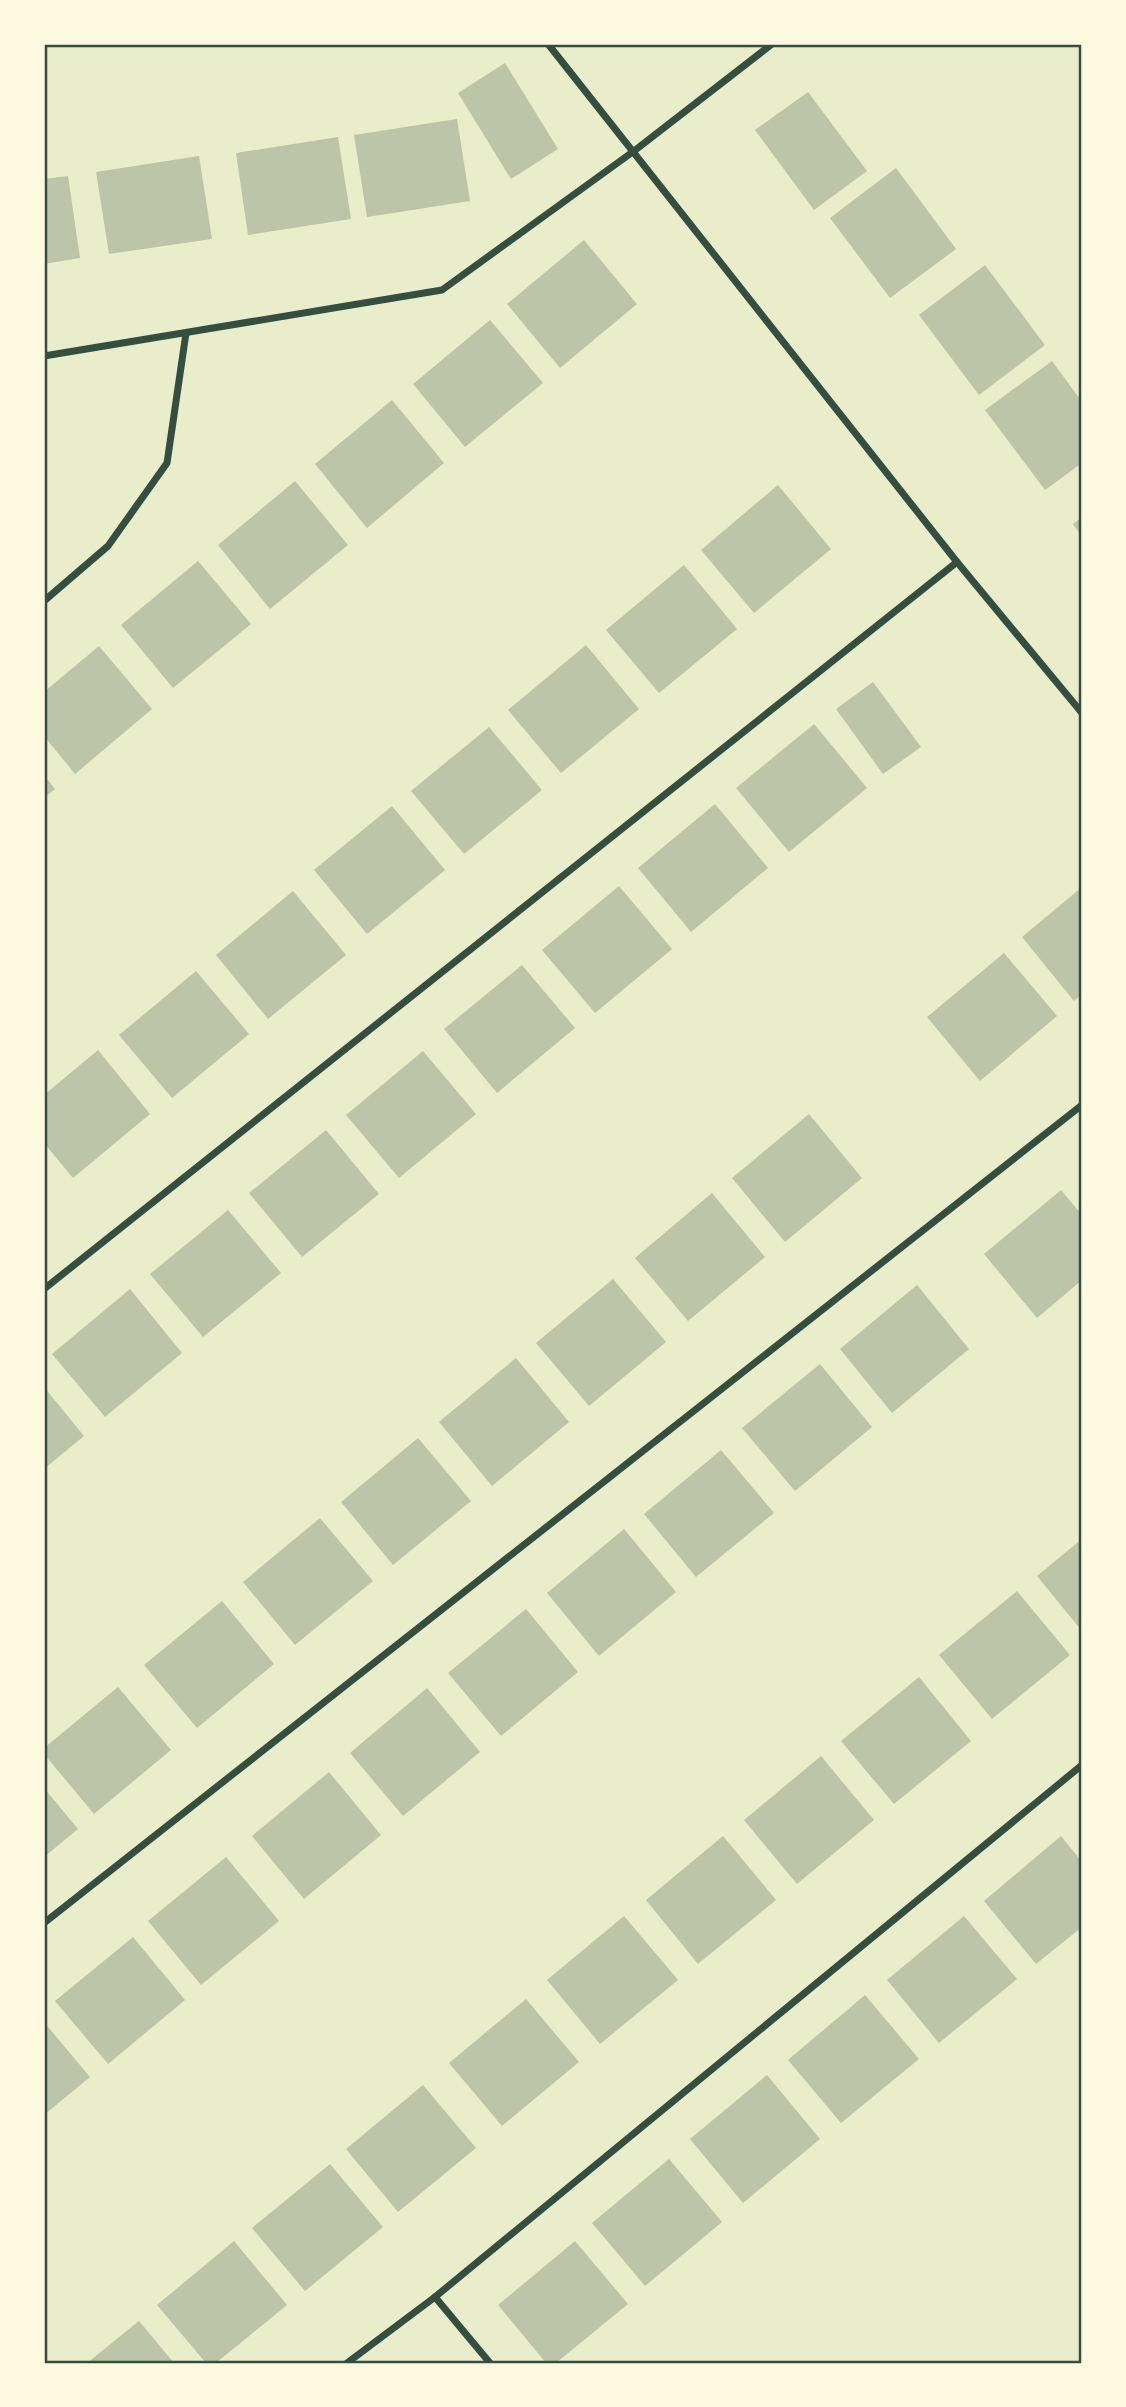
<svg xmlns="http://www.w3.org/2000/svg" width="1126" height="2407" font-family="Poppins,sans-serif">
  <rect width="100%" height="100%" fill="#e9edc9"/>
  <g fill="#bcc5a7">
    <path d="M505,63L558,149L511,179L458,93Z"/>
    <path d="M808,92L867,171L814,210L755,130Z"/>
    <path d="M457,119L470,201L367,217L354,135Z"/>
    <path d="M338,137L351,219L248,235L236,153Z"/>
    <path d="M199,156L212,239L109,254L96,172Z"/>
    <path d="M896,168L956,249L890,298L830,218Z"/>
    <path d="M68,176L80,258L44,264V179Z"/>
    <path d="M584,240L637,304L560,368L507,304Z"/>
    <path d="M985,265L1045,345L979,395L919,315Z"/>
    <path d="M490,320L543,383L465,447L413,384Z"/>
    <path d="M1052,361L1082,402V463L1045,490L985,410Z"/>
    <path d="M392,400L444,463L367,528L315,464Z"/>
    <path d="M295,481L348,545L270,609L218,545Z"/>
    <path d="M778,485L831,549L754,613L701,550Z"/>
    <path d="M1082,517V537L1073,524Z"/>
    <path d="M198,561L251,624L173,688L121,625Z"/>
    <path d="M684,565L737,629L659,693L606,630Z"/>
    <path d="M586,645L639,709L561,773L508,710Z"/>
    <path d="M99,646L152,709L75,774L44,736V692Z"/>
    <path d="M873,682L921,747L883,774L836,709Z"/>
    <path d="M814,724L867,788L789,852L736,788Z"/>
    <path d="M489,727L542,790L464,854L411,791Z"/>
    <path d="M44,775L55,789L44,798Z"/>
    <path d="M715,804L768,868L691,932L638,868Z"/>
    <path d="M392,806L445,870L367,934L314,870Z"/>
    <path d="M619,886L672,949L595,1013L542,950Z"/>
    <path d="M1082,887V994L1074,1001L1022,937Z"/>
    <path d="M293,891L346,955L268,1019L216,955Z"/>
    <path d="M1004,953L1057,1016L980,1081L927,1017Z"/>
    <path d="M522,965L575,1028L497,1093L444,1029Z"/>
    <path d="M196,971L249,1034L172,1098L119,1035Z"/>
    <path d="M98,1050L150,1114L73,1178L44,1143V1095Z"/>
    <path d="M423,1051L476,1114L399,1178L346,1115Z"/>
    <path d="M809,1114L862,1178L785,1242L732,1178Z"/>
    <path d="M326,1130L379,1194L302,1257L249,1193Z"/>
    <path d="M1061,1190L1082,1215V1280L1037,1318L984,1254Z"/>
    <path d="M712,1193L765,1257L688,1321L635,1258Z"/>
    <path d="M228,1210L281,1273L203,1337L150,1274Z"/>
    <path d="M613,1279L666,1342L589,1406L536,1343Z"/>
    <path d="M917,1285L969,1349L892,1413L840,1349Z"/>
    <path d="M130,1289L182,1353L105,1417L52,1354Z"/>
    <path d="M516,1358L569,1422L492,1486L439,1422Z"/>
    <path d="M820,1364L872,1427L795,1491L742,1428Z"/>
    <path d="M44,1387L84,1436L44,1469Z"/>
    <path d="M418,1438L471,1501L393,1565L341,1502Z"/>
    <path d="M721,1450L774,1513L696,1577L644,1514Z"/>
    <path d="M320,1518L373,1581L295,1645L243,1582Z"/>
    <path d="M624,1529L676,1592L599,1656L547,1593Z"/>
    <path d="M1082,1539V1631L1037,1576Z"/>
    <path d="M1017,1591L1070,1655L992,1719L939,1655Z"/>
    <path d="M222,1601L274,1664L197,1728L144,1665Z"/>
    <path d="M526,1609L578,1672L501,1736L448,1673Z"/>
    <path d="M919,1677L971,1741L894,1804L841,1741Z"/>
    <path d="M118,1687L171,1750L94,1814L44,1754V1748Z"/>
    <path d="M427,1688L480,1752L403,1816L350,1753Z"/>
    <path d="M821,1756L874,1820L797,1884L744,1820Z"/>
    <path d="M329,1772L381,1835L304,1899L252,1836Z"/>
    <path d="M44,1788L78,1829L44,1857Z"/>
    <path d="M723,1836L776,1900L698,1964L646,1900Z"/>
    <path d="M1061,1836L1082,1862V1927L1036,1964L984,1901Z"/>
    <path d="M226,1857L279,1921L201,1985L148,1921Z"/>
    <path d="M624,1916L678,1980L600,2044L547,1980Z"/>
    <path d="M964,1916L1017,1979L939,2043L887,1980Z"/>
    <path d="M133,1937L185,2000L108,2064L55,2001Z"/>
    <path d="M865,1995L919,2059L841,2123L788,2060Z"/>
    <path d="M526,1999L579,2062L502,2126L449,2063Z"/>
    <path d="M44,2022L90,2077L44,2115Z"/>
    <path d="M767,2075L820,2139L743,2203L690,2139Z"/>
    <path d="M423,2085L476,2148L398,2212L346,2149Z"/>
    <path d="M669,2159L722,2222L645,2286L592,2223Z"/>
    <path d="M330,2164L383,2227L305,2291L252,2228Z"/>
    <path d="M234,2241L287,2305L216,2363H206L157,2305Z"/>
    <path d="M575,2241L628,2304L556,2363H546L498,2305Z"/>
    <path d="M139,2321L174,2363H87Z"/>
  </g>
  <g fill="none" stroke-linecap="round" stroke-linejoin="round">
    <g stroke="#344e41" stroke-width="7">
      <path d="M548,44L957,562L1082,713"/>
      <path d="M44,356L442,290L634,151L772,44"/>
      <path d="M44,601L108,546L167,463L186,333"/>
      <path d="M44,1289L957,562"/>
      <path d="M44,1923L1082,1105"/>
      <path d="M435,2297L490,2363"/>
      <path d="M347,2363L435,2297L1082,1765"/>
    </g>
  </g>
  <rect width="1126" height="2407" fill="none" stroke="#fefae0" stroke-width="91"/>
  <rect x="46" y="46" width="1034" height="2316" fill="none" stroke="#344e41" stroke-width="2.5"/>
</svg>
